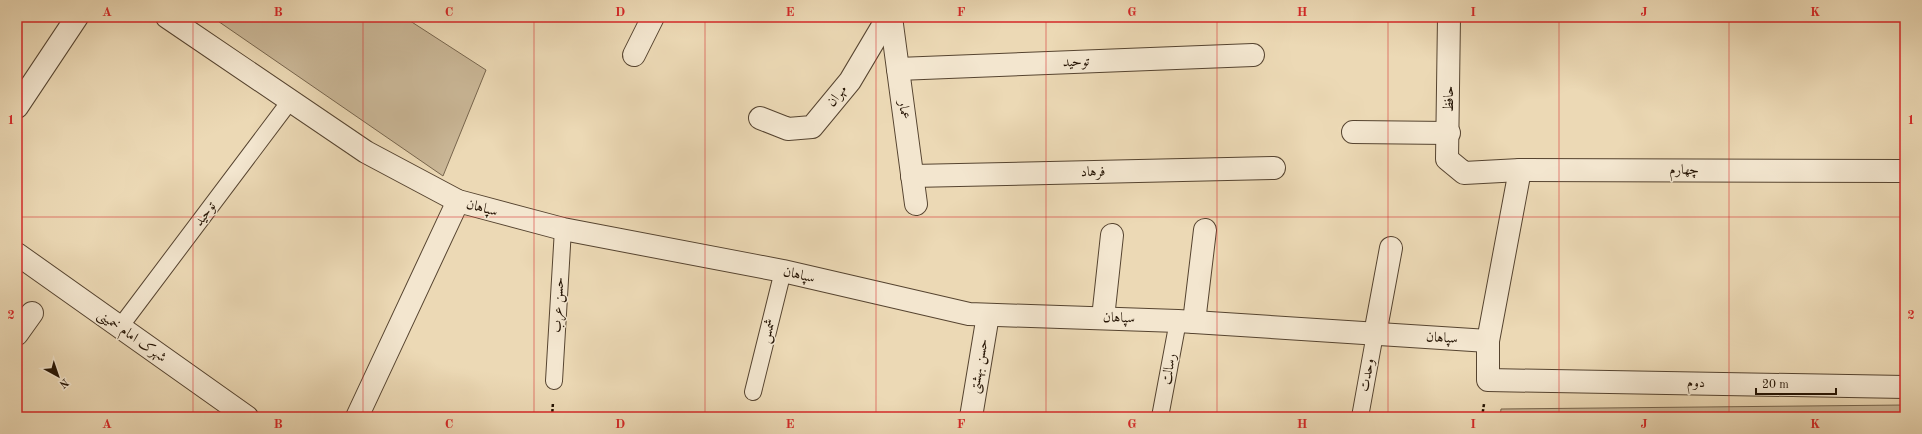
<svg xmlns="http://www.w3.org/2000/svg" width="1922" height="434" font-family="'Old Standard TT',Amiri,serif">
  <rect width="100%" height="100%" fill="#ecd9b5"/>
  <filter id="stains"><feTurbulence type="fractalNoise" baseFrequency=".005" numOctaves="4"/><feColorMatrix values="0 0 0 0 .2 0 0 0 0 .09 0 0 0 0 .02 0 0 0 .5 -.17"/></filter>
  <radialGradient id="worn" r=".72"><stop offset=".6" stop-color="#630" stop-opacity="0"/><stop offset="1" stop-color="#630" stop-opacity=".3"/></radialGradient>
  <g fill="#cab797" stroke="#77654d">
    <path d="M212,17H404L486,70L443,176Z"/>
    <path d="M1905,405V417H1500L1501,409Z"/>
  </g>
  <g fill="none" stroke-linecap="round" stroke-linejoin="round">
    <defs>
      <g id="service">
        <path d="M120,327L290,101"/>
        <path d="M554,381L563,229"/>
        <path d="M753,392L783,271"/>
        <path d="M1160,417L1178,321"/>
        <path d="M1360,417L1375,334"/>
      </g>
      <g id="minor">
        <path d="M167,17L366,152L458,201L563,229L783,271L969,314L1178,321L1488,341"/>
        <path d="M891,17L916,204"/>
        <path d="M1449,17L1447,159L1464,173L1520,170L1905,171"/>
        <path d="M634,55L653,17"/>
        <path d="M898,69L1253,55"/>
        <path d="M17,107L77,17"/>
        <path d="M760,118L788,129L812,127L850,81L888,17"/>
        <path d="M1353,132L1449,133"/>
        <path d="M1520,170L1488,341V380L1905,387"/>
        <path d="M912,176L1274,168"/>
        <path d="M1103,318L1112,235"/>
        <path d="M1194,322L1205,230"/>
        <path d="M17,334L32,313"/>
        <path d="M1375,334L1391,248"/>
        <path d="M357,417L458,201"/>
        <path d="M971,417L988,315"/>
      </g>
      <path id="tertiary" d="M17,254L247,417"/>
    </defs>
    <use href="#service" stroke="#564430" stroke-width="18"/>
    <use href="#minor" stroke="#564430" stroke-width="24"/>
    <use href="#tertiary" stroke="#564430" stroke-width="24"/>
    <g stroke="#241303" stroke-width="2.5" stroke-dasharray="3 2" stroke-linecap="butt">
      <path d="M552,417L553,402"/>
      <path d="M1482,417L1484,404"/>
    </g>
    <use href="#service" stroke="#f3e6cf" stroke-width="16"/>
    <use href="#minor" stroke="#f3e6cf" stroke-width="22"/>
    <use href="#tertiary" stroke="#f3e6cf" stroke-width="22"/>
  </g>
  <path fill="none" stroke="#d62828" stroke-width="1" stroke-opacity="0.55" d="M193,17V417M363,17V417M534,17V417M705,17V417M876,17V417M1046,17V417M1217,17V417M1388,17V417M1559,17V417M1729,17V417M17,217H1905"/>
  <g text-anchor="middle" dominant-baseline="central" stroke-width="3" stroke-linejoin="round" paint-order="stroke">
    <g font-size="14" fill="#241303" stroke="#f3e6cf">
      <text transform="translate(1076 62) rotate(-2)">توحید</text>
      <text transform="translate(837 96) rotate(-51)">مهران</text>
      <text transform="translate(1449 99) rotate(-90)">حافظ</text>
      <text transform="translate(904 110) rotate(83)">عمار</text>
      <text x="1684" y="170">چهارم</text>
      <text transform="translate(1093 172) rotate(-1)">فرهاد</text>
      <text transform="translate(482 208) rotate(15)">سپاهان</text>
      <text transform="translate(205 214) rotate(-53)">توحید</text>
      <text transform="translate(799 275) rotate(13)">سپاهان</text>
      <text transform="translate(558 305) rotate(-87)">حسن عرب</text>
      <text transform="translate(1119 318) rotate(2)">سپاهان</text>
      <text transform="translate(768 331) rotate(-76)">شمس</text>
      <text transform="translate(132 336) rotate(35)">شهرک امام خمینی</text>
      <text transform="translate(1442 338) rotate(4)">سپاهان</text>
      <text transform="translate(979 366) rotate(-80)">حسن بهشتی</text>
      <text transform="translate(1169 369) rotate(-80)">رسالت</text>
      <text transform="translate(1367 375) rotate(-80)">وحدت</text>
      <text transform="translate(1696 383) rotate(1)">دوم</text>
    </g>
  </g>
  <rect width="1922" height="434" fill="none" stroke="#ecd9b5" stroke-width="44"/>
  <g transform="translate(58 376) rotate(140)" stroke="#f3e6cf" stroke-width="3" paint-order="stroke">
  <path d="M0-3L7 15L0 10L-7 15Z" fill="#241303"/>
  <text y="-6" font-size="11" font-weight="bold" text-anchor="middle" fill="#241303">N</text>
  </g>
  <path d="M1756 388v6h80v-6" fill="none" stroke="#241303" stroke-width="2"/>
  <text x="1762" y="388" font-size="12" fill="#241303" stroke="#f3e6cf" stroke-width="3" paint-order="stroke">20 m</text>
  <rect x="22" y="22" width="1878" height="390" fill="none" stroke="#d62828" stroke-width="1.5"/>
  <g font-size="13" text-anchor="middle" font-weight="bold" fill="#d62828">
    <text x="107" y="16">A</text>
    <text x="278" y="16">B</text>
    <text x="449" y="16">C</text>
    <text x="620" y="16">D</text>
    <text x="790" y="16">E</text>
    <text x="961" y="16">F</text>
    <text x="1132" y="16">G</text>
    <text x="1302" y="16">H</text>
    <text x="1473" y="16">I</text>
    <text x="1644" y="16">J</text>
    <text x="1815" y="16">K</text>
    <text x="11" y="124">1</text>
    <text x="1911" y="124">1</text>
    <text x="11" y="319">2</text>
    <text x="1911" y="319">2</text>
    <text x="107" y="428">A</text>
    <text x="278" y="428">B</text>
    <text x="449" y="428">C</text>
    <text x="620" y="428">D</text>
    <text x="790" y="428">E</text>
    <text x="961" y="428">F</text>
    <text x="1132" y="428">G</text>
    <text x="1302" y="428">H</text>
    <text x="1473" y="428">I</text>
    <text x="1644" y="428">J</text>
    <text x="1815" y="428">K</text>
  </g>
  <rect width="100%" height="100%" filter="url(#stains)"/>
  <rect width="100%" height="100%" fill="url(#worn)"/>
</svg>
